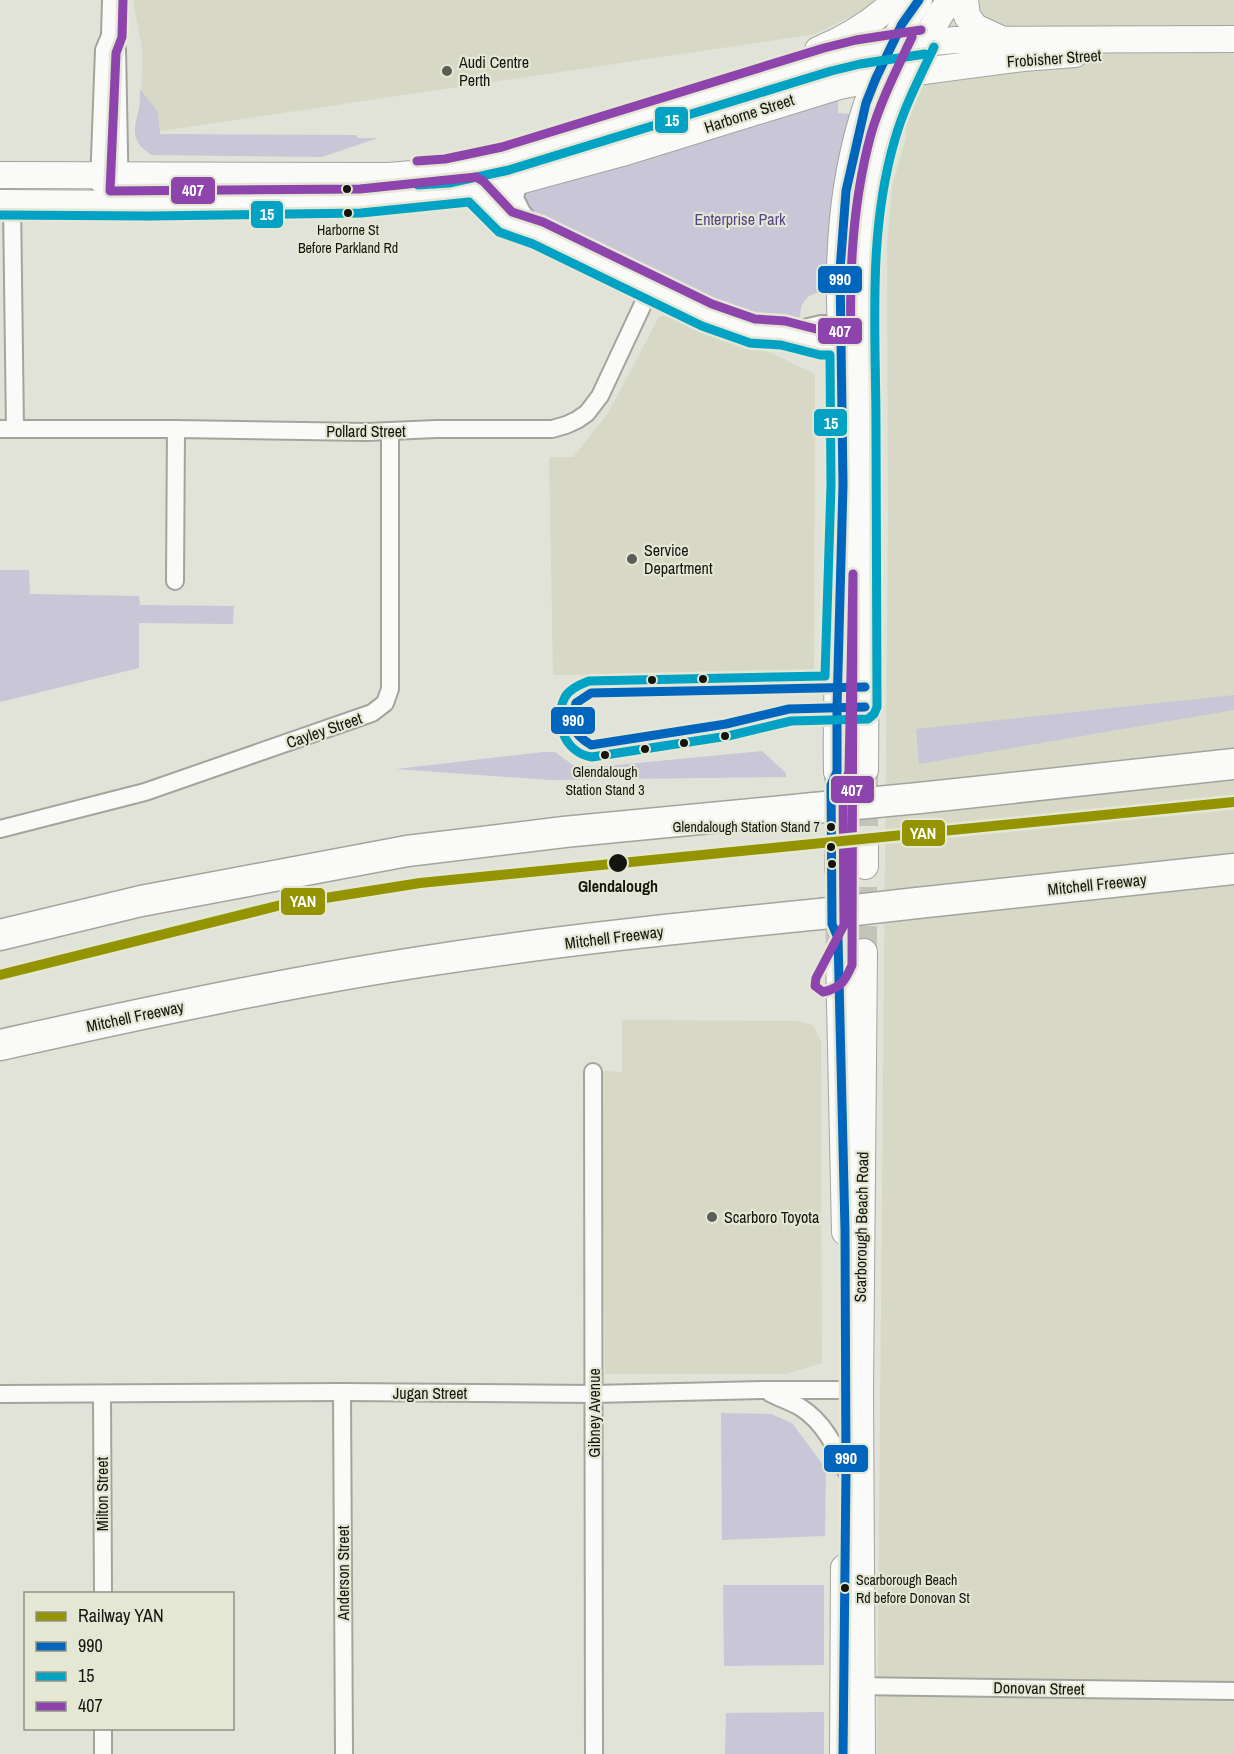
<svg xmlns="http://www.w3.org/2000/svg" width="1234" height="1754" font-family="'Archivo Narrow',sans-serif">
  <rect width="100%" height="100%" fill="#e1e3d8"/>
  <g fill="#d7d9c6">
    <path d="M133,0H1234V1754H877L888,521L887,247L892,186L907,135L858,13L816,34L141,134L142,49Z"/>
    <path d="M680,310L815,374L814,673L553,675L549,457H573L608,413L659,317Z"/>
    <path d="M622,1020L798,1021L813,1025L821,1041L822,1363L786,1374H605L601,1071L622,1072Z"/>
  </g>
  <g fill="#c8c6d7">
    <path d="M140,89L158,112L160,134L357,135V138H378L322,157L152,155C131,143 133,130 139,109C140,102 140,95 140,89Z"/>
    <path d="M838,98V113L850,114L829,230L828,292C808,292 800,300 800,319C777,320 756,320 733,314L550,229L537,220L523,205L524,193L531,188Z"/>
    <path d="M0,570H29L30,594L139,596L140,605L234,606L233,624L139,623V668L0,702Z"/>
    <path d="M1234,695V710L919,764L916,729Z"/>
    <path d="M762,751L786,773V777L550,780L396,769L543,752H555L573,765L597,767Z"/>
    <path d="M721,1413L771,1414L792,1423L826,1469L825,1536L722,1540Z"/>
    <path d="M723,1585H824V1665L724,1666Z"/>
    <path d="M824,1712V1754H725L726,1713Z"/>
  </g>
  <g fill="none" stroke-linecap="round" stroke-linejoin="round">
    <g stroke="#c2c4ba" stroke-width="26" stroke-dasharray="26 13" stroke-linecap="butt">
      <path d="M837,772L838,829"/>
      <path d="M865,826V770"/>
      <path d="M838,887L839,956"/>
      <path d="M864,952V884"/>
    </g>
    <defs>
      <g id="minor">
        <path d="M110,36L117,49L120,204"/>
        <path d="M519,181L515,198L522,212L538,232"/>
        <path d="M99,184L104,50L110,36L111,0"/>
        <path d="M474,189L505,222L538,233L707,315L753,331L783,333L822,343H850"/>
        <path d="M12,203L15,429"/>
        <path d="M787,332L821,324H850"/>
        <path d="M0,429H176L367,432L436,429H552L566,425L577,420L587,413L600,396L651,287"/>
        <path d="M175,581L176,429"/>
        <path d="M0,829L145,792L372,713L385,703L390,689V431"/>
        <path d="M593,1072L594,1754"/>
        <path d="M342,1392L344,1754"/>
        <path d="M770,1393C780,1398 791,1402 800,1407C824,1422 835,1446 846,1471"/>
        <path d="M0,1394L342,1392L594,1394L763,1390H860"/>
        <path d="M102,1394L103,1594"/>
        <path d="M853,1686L1234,1691"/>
        <path d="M103,1728V1754"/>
      </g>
      <g id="primary">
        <path d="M965,0L967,16L975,27L1001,39"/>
        <path d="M818,50C847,38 873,22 896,0"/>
        <path d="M0,175L389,176L447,171L505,159L828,59L891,46L955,40L1234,39"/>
        <path d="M0,203L151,204L361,201L474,189L519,181L622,153L839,86L908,73L1023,58L1075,54"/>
        <path d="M865,770C866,661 865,552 864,444C864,379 859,314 864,249C869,160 899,73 950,0"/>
        <path d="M837,772C835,676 843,579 843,483C843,446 843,410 842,374C842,339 839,304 840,270C842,174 864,79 919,0"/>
        <path d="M865,846V866"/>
        <path d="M838,849V869"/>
        <path d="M839,956L845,1232"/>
        <path d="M843,1754L844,1568"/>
        <path d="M862,1754L860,1390L864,952"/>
      </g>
      <g id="motorway">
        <path d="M919,798L1234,764"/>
        <path d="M917,903L1234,869"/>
        <path d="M0,935L141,901L407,851L564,832L814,808"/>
        <path d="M0,1045C144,1013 287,982 433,960C561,940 691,927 820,914"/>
      </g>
    </defs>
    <use href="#minor" stroke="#a3a59d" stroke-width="20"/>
    <use href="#primary" stroke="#a3a59d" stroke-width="28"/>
    <use href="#motorway" stroke="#a3a59d" stroke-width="33"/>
    <use href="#minor" stroke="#fafbf9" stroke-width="16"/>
    <use href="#primary" stroke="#fafbf9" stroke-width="26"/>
    <use href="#motorway" stroke="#fafbf9" stroke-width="30"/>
    <defs>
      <g id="motorway-bridge">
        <path d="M814,808L919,798"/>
        <path d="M820,914L917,903"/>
      </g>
    </defs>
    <use href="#motorway-bridge" stroke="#a3a59d" stroke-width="33" stroke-linecap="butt"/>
    <use href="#motorway-bridge" stroke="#fafbf9" stroke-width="30"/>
    <defs>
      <g id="bus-1">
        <path d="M865,687L591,693L576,703C570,726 571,732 591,745L726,724L789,709L865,707"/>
        <path d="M843,1754L846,1471L845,1230L838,938L832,924L831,785L837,772V708L843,485L840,270L846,191L866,103L876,78L902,24L919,0"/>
      </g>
      <g id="bus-2">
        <path d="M418,185L449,183L509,170L831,71L860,64L925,54"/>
        <path d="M0,215L151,216L361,213L469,202L499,232L533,244L702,326L750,343L781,345L820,355H830L831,485L825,676L589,681C581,684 569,690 565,697C553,720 564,753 592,757L728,736L791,721L868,719L874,714L877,707C877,614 876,522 876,429C876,332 867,234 895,139C904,107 920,77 934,47"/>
      </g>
      <g id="bus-3">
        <path d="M123,0L122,37L116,53L110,191L360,189L476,177L483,181L512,212L543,222L712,304L755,319L785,321L824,331H844L851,335C849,267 853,200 871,134C881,100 897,69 912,37"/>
        <path d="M417,161L445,159L502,147L824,48L856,40L921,30"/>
        <path d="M853,574L852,965C845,981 841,988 823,992L815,986L816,978L844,925L843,788L849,772Z"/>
      </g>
    </defs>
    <use href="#bus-1" stroke="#e4e7d4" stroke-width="14"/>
    <use href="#bus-2" stroke="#e4e7d4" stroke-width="14"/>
    <use href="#bus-3" stroke="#e4e7d4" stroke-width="14"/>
    <use href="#bus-1" stroke="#0065bd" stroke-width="9"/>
    <use href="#bus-2" stroke="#01a2c4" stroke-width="9"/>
    <use href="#bus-3" stroke="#8e44ad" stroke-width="9"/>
    <defs>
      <path id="rail-1" d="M0,975L281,905L420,883L1234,802"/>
    </defs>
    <use href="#rail-1" stroke="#e4e7d4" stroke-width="15"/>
    <use href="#rail-1" stroke="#949300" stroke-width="10"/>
  </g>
  <g fill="#5c5d55" stroke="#e4e7d4" stroke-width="2">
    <circle cx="447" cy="71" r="6"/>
    <circle cx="632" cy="559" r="6"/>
    <circle cx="712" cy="1217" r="6"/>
  </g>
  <g fill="#14150f" stroke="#e4e7d4" stroke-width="2">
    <circle cx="347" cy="189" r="5"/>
    <circle cx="348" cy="213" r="5"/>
    <circle cx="703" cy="679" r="5"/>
    <circle cx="652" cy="680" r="5"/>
    <circle cx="725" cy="736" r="5"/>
    <circle cx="684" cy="743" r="5"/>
    <circle cx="645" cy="749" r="5"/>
    <circle cx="605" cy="755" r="5"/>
    <circle cx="831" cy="827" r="5"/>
    <circle cx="831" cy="847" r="5"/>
    <circle cx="618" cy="863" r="10"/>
    <circle cx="832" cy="864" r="5"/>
    <circle cx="845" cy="1588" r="5"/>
  </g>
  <g text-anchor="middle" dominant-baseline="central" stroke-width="4.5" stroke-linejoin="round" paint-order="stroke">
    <g font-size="14" fill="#14150f" stroke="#e4e7d4">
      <text x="348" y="230">Harborne St<tspan x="348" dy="18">Before Parkland Rd</tspan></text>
      <text x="605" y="772">Glendalough<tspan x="605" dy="18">Station Stand 3</tspan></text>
      <text x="820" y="827" text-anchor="end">Glendalough Station Stand 7</text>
      <text x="856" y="1580" text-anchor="start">Scarborough Beach<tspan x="856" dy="18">Rd before Donovan St</tspan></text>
    </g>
    <g font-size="16" fill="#14150f" stroke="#e4e7d4">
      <text transform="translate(1054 58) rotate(-4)">Frobisher Street</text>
      <text transform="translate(749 113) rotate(-18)">Harborne Street</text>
      <text x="366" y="431">Pollard Street</text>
      <text transform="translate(324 730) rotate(-19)">Cayley Street</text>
      <text transform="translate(1097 884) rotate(-6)">Mitchell Freeway</text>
      <text transform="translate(614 937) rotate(-7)">Mitchell Freeway</text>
      <text transform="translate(135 1016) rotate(-12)">Mitchell Freeway</text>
      <text transform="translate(861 1227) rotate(-89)">Scarborough Beach Road</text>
      <text x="430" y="1393">Jugan Street</text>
      <text transform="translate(594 1413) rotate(-90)">Gibney Avenue</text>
      <text transform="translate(102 1494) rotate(-90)">Milton Street</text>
      <text transform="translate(343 1573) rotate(-90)">Anderson Street</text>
      <text transform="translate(1039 1688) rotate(1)">Donovan Street</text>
    </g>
    <g font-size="16" fill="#14150f" stroke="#e4e7d4" text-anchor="start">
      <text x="459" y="62">Audi Centre<tspan x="459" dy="18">Perth</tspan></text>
      <text x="644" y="550">Service<tspan x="644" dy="18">Department</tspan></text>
      <text x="724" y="1217">Scarboro Toyota</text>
    </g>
    <g font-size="16" fill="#55438e" stroke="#e4e7d4">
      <text x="740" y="219">Enterprise Park</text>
    </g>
    <g font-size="16" font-weight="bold" fill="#14150f" stroke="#e4e7d4">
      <text x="618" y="886">Glendalough</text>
    </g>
  </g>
  <g stroke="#e4e7d4" stroke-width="2">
    <rect x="654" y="106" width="35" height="28" rx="6" fill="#01a2c4"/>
    <rect x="170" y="176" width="46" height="29" rx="6" fill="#8e44ad"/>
    <rect x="250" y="200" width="34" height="29" rx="6" fill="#01a2c4"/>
    <rect x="817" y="265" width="46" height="29" rx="6" fill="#0065bd"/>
    <rect x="817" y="317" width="46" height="28" rx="6" fill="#8e44ad"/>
    <rect x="813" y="408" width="35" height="29" rx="6" fill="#01a2c4"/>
    <rect x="550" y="706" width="46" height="29" rx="6" fill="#0065bd"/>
    <rect x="830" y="775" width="45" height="29" rx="6" fill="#8e44ad"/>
    <rect x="901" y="819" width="45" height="28" rx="6" fill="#949300"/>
    <rect x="280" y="887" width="46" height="29" rx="6" fill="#949300"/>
    <rect x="823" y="1444" width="46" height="29" rx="6" fill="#0065bd"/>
  </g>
  <g font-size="16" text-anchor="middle" font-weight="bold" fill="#fff">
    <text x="672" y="126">15</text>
    <text x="193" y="196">407</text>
    <text x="267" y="220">15</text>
    <text x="840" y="285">990</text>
    <text x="840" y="337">407</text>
    <text x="831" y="429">15</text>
    <text x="573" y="726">990</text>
    <text x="852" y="796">407</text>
    <text x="923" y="839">YAN</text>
    <text x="303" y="907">YAN</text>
    <text x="846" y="1464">990</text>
  </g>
  <rect x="24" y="1592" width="210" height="138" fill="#e4e7d4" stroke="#919385" stroke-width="1.5"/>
  <rect x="36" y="1612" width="30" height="9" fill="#949300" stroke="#919385" stroke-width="1.5"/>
  <text x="78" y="1622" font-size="18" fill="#14150f">Railway YAN</text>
  <rect x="36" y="1642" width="30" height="9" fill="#0065bd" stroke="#919385" stroke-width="1.5"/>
  <text x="78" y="1652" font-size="18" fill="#14150f">990</text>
  <rect x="36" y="1672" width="30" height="9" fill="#01a2c4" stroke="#919385" stroke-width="1.5"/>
  <text x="78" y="1682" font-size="18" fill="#14150f">15</text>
  <rect x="36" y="1702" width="30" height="9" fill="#8e44ad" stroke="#919385" stroke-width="1.5"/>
  <text x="78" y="1712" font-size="18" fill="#14150f">407</text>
</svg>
